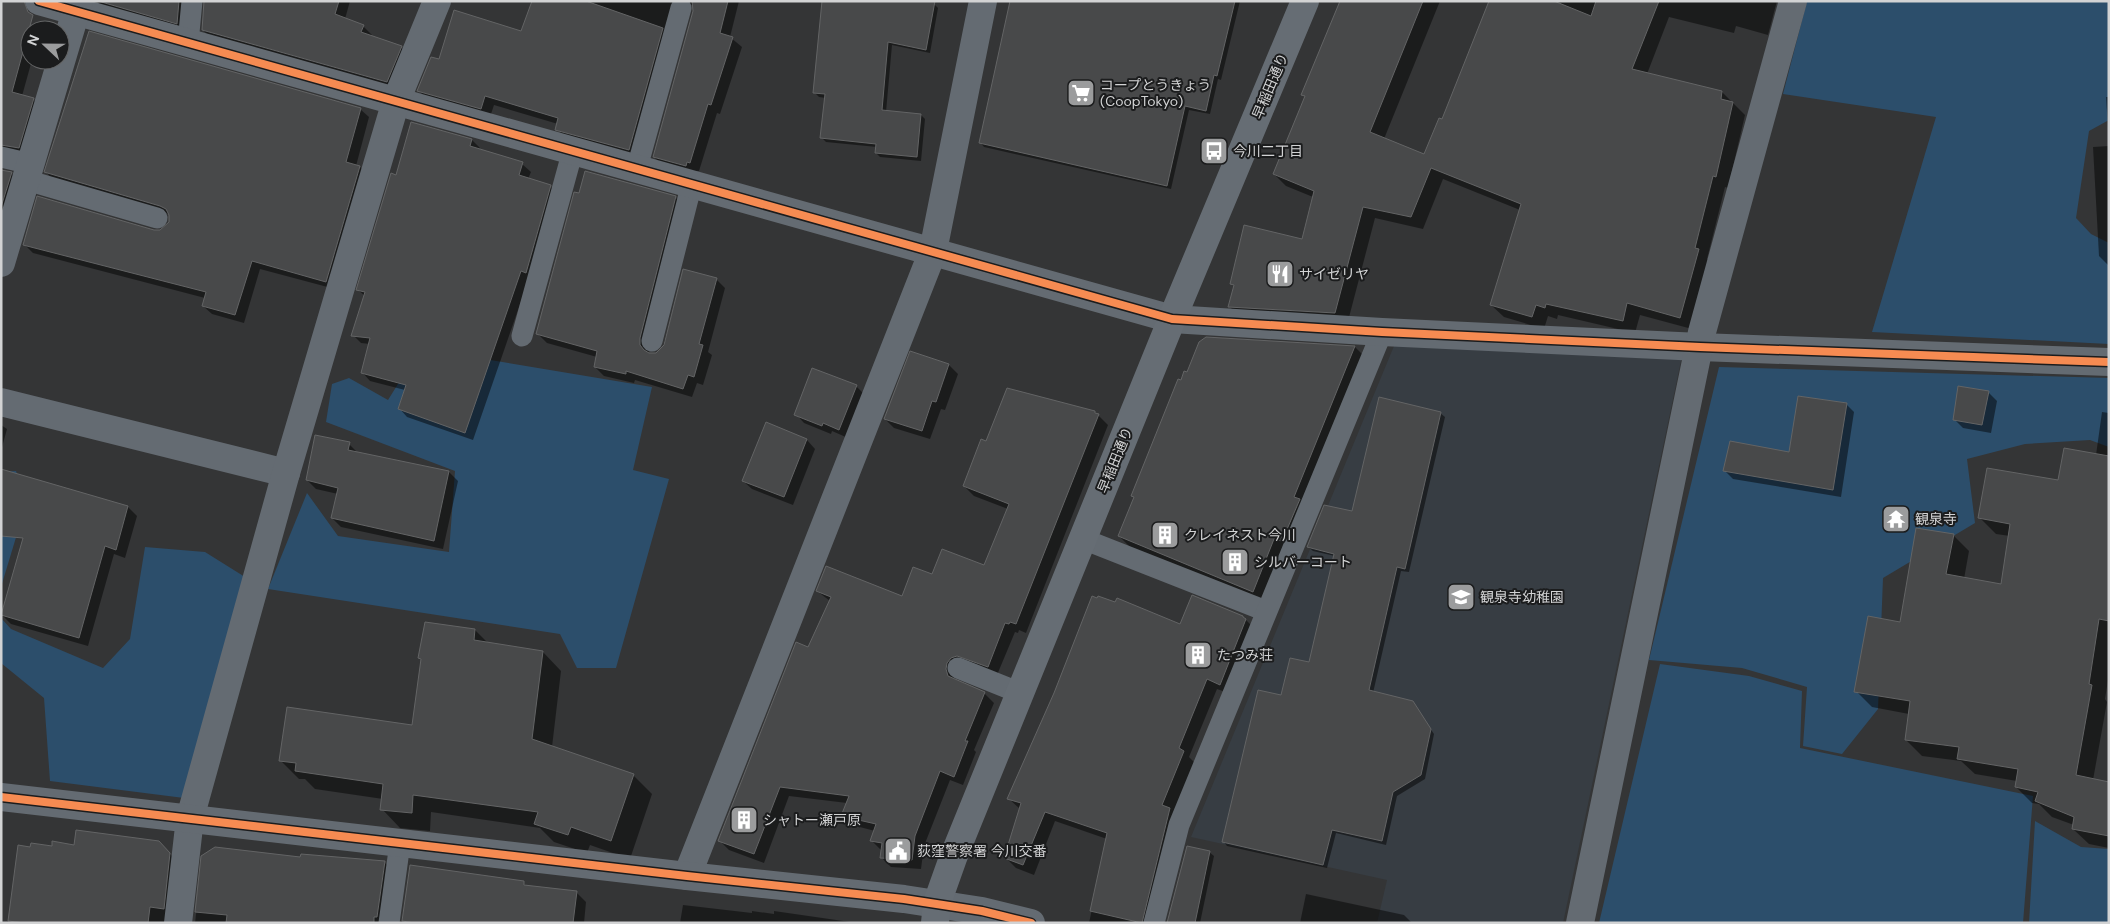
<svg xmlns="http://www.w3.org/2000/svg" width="2110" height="924" font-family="'DM Sans','Noto Sans JP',sans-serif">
  <rect width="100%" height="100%" fill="#343536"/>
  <path fill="#373d43" d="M1394,346L1682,356L1563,923H1377L1387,880L1191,837Z"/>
  <g fill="#2c4e6b">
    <path d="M1807,1H2109V120L2089,131L2076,218L2091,234L2109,243V344L1872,332L1936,117L1783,94Z"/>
    <path d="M436,351L652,387L633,470L669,479L616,668H577L560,634L268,589L307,493L338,536L449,552L455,471L326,422L332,384L349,378L388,400L416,355Z"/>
    <path d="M1719,367L2109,378V447L2090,440L2025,444L1967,459L1975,523L1883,578L1878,709L1842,754L1803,746L1807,687L1742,668L1649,660Z"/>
    <path d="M16,471L27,501L1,587V472Z"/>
    <path d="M145,547L205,552L245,577L184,798L50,781L44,698L1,663V618L11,629L103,668L130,639Z"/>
    <path d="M1660,664L1749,676L1802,691L1800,748L2033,796L2023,923H1599Z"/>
    <path d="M2035,821L2081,847L2109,849V923H2029Z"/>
  </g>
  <g fill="#0007">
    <path d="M97,1H192L186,32L104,9Z"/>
    <path d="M205,1H350L345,19L363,26L372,35L371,37L401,47L410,56L396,90L212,39L203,30Z"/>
    <path d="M533,1H739L730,37L742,47L720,114L717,113L699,171H696L695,175L663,166L654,157L694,11V4L682,8L638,159L566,138L557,129L558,124L494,105L490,117L428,100L419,91L440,61L522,32Z"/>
    <path d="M1012,1H1240L1221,80L1218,79L1210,114L1189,110L1171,189L984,147L980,142Z"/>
    <path d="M1341,1H1440L1384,139L1424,155L1442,120L1491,1H1777L1768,35L1736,26L1734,33L1669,17L1647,74L1722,92L1745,115L1728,188L1725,187L1707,259L1711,262L1692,329L1640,315L1635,333L1558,315L1557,319L1548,316L1544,329L1504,317L1491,305L1520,210L1443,179L1423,229L1375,218L1347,325L1242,319L1229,306L1234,287L1231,283L1303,240L1313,197L1286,186L1274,174L1306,97L1303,94Z"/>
    <path d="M934,4L938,8L930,53L892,45L886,112L921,115L925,119L921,161L880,157L876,153L877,147L826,142L822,138L826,98L819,97L815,93Z"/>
    <path d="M1,12L30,31V60H32L22,96L33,99L42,108L27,156L1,157Z"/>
    <path d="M2106,97H2109V143Z"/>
    <path d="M360,109L369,117L356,166L360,167L369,176L335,289L260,269L244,323L212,314L203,306L205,298L33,253L24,244L160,231L170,221L169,214L54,181L46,172Z"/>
    <path d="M412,123L472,140L480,148L479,150L522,164L531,172L528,179L550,186L558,194L473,440L407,417L399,408L405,390L370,381L362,372L370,344L361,343L353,335L365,296L358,290L397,176Z"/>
    <path d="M2109,146V265H2108L2099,256L2093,147Z"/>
    <path d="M1,170L11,173L20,182L1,240Z"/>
    <path d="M675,197L684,206L648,354H656L662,350L684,271L716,279L725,288L708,352L712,355L703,385L697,383L692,397L635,380L634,383L604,376L595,367L597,357L547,343L538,334Z"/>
    <path d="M1206,338L1355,347L1367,359L1265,604L1131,548L1119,536L1135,498L1132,496L1182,382Z"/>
    <path d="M911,353L949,365L958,374L945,410L941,409L930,439L894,428L885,419Z"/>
    <path d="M856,386L865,395L848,438L832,431L831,434L804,423L796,414Z"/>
    <path d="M1988,392L1997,401L1991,433L1963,428L1954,419Z"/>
    <path d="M1846,404L1854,412L1841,497L1733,479L1725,471L1790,453Z"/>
    <path d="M1095,412L1108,425L1026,633L1019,630L1018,633L1015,632L997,675L956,673L955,680L985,694L994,703L974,750L976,752L963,785L950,780L924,846L921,869L891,867L881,857L882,851L872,841L875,831L852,825L842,815L847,803L789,796L764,863L729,850L719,840L830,601L817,591L902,597L933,576L985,567L1008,509L974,496L964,486L986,443Z"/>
    <path d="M2102,412L2109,413V674L2105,699L2107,702L2093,780L2109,783V848L2089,844L2073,829L2074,825L2052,817L2039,804L2032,803L2016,787L2017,781L1975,774L1961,761L1922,756L1906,740L1909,714L1872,707L1856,691L1901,623L1953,535L1969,551L1964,579L2002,585L2010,536L1996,534L1980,518L2059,482L2096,455Z"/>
    <path d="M1440,413L1445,417L1409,572L1401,571L1373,693L1412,702L1434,734L1425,779L1397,796L1386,845L1336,833L1327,868L1227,846L1223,841L1282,697L1310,664L1335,556L1313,551L1308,547L1353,512Z"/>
    <path d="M1,425L7,429L1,451Z"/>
    <path d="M807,440L815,449L793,505L752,489L743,481Z"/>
    <path d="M349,444L358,453L449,472L458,481L443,549L341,527L332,518L338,494L316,489L307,480Z"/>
    <path d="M40,482L128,507L137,516L125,558L114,554L88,646L11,624L2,615Z"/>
    <path d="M1243,617L1253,627L1231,694L1217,689L1189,757L1194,762L1154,923H1089L1107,839L1055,821L1034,875L1016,868L1006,858L1020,809L1008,798L1181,625Z"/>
    <path d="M475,630L489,644L543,652L561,671L552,747L633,775L652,794L630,859L590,845L587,853L554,842L540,828L431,812L430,831L400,828L382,809L383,799L315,789L305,779H299L280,760L413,726L422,661L419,658Z"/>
    <path d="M159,843L180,864L173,923H9L19,847L31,849Z"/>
    <path d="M1209,852L1214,856L1200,923H1168Z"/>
    <path d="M203,856L384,862L394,872L387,923H195Z"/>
    <path d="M411,867L523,883L527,886L576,892L586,902L584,923H403Z"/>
    <path d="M1306,894L1404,915L1412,923H1300Z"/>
    <path d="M683,905L752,913V911L774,914V911L857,923H680Z"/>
  </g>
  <g fill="#48494a" stroke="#636465">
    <path d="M1,1H24L28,12L33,15L12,92L34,98L19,148L1,145Z"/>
    <path d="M98,1H179L177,24Z"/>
    <path d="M204,1H339L335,14L364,25L361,32L402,46L387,82L202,30Z"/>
    <path d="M532,1H586L663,28L629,150L555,130L558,118L485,96L481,109L417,91L431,57L439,59L454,10L521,31Z"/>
    <path d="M692,1H728L720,33L733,37L711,105L708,104L690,163L687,162L686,166L653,157L693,11Z"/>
    <path d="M822,1H935L926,50L888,42L882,110L921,114L917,157L875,153L876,144L820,138L825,94L813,93Z"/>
    <path d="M1010,1H1235L1217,76L1214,75L1206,111L1185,106L1167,186L979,143Z"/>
    <path d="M1340,1H1423L1370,132L1424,154L1439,118L1442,119L1489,1H1554L1591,16L1596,1H1659L1632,69L1722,91L1721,99L1733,102L1716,177L1713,176L1695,248L1699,249L1680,318L1627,303L1623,321L1546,304L1545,308L1536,305L1532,317L1490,305L1521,204L1431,168L1411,217L1363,207L1335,313L1228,307L1234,285L1230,284L1244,225L1302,239L1314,191L1273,174L1305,96L1301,95Z"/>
    <path d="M89,31L361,108L346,162L360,166L326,282L252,261L235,315L202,306L206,292L23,245L37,196L154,230H160L169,222V215L166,209L160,206L44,172Z"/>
    <path d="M411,122L472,139L470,146L523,162L519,175L551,185L526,273L521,271L465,433L398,409L406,385L361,373L370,338L351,336L365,292L356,290L391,173L396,175Z"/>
    <path d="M1,170L12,172L1,207Z"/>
    <path d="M585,171L676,196L640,338V345L644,350L649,353H656L664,345L683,269L717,278L699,344L703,345L694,377L688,375L683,389L626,371V374L594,367L597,351L536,334L574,192L579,193Z"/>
    <path d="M1206,337L1355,346L1294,497L1300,499L1282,541L1274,539L1253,592L1118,536L1134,497L1131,496L1178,379L1181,380L1184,371L1187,372L1199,342Z"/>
    <path d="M910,351L949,364L936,402L932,401L922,431L884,419Z"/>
    <path d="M812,368L857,385L839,430L823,423L822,426L794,415Z"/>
    <path d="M1958,386L1989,391L1982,425L1953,420Z"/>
    <path d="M1007,388L1095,411V413L1099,414L1016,624L1010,622L1009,624L1005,623L988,667L957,656L951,658L947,663L946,669L948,676L985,692L965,741H968L954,777L940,771L915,836L912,860L880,858L882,843L870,841L876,824L841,816L849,796L780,787L754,854L718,841L796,642L808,647L831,597L816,591L826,566L902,596L913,567L932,574L942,549L984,565L1009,504L963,486L981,439L986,441Z"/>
    <path d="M1798,396L1847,403L1833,490L1723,471L1730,441L1789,452Z"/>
    <path d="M1379,397L1441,412L1405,569L1397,567L1369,690L1413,701L1431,729L1421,775L1393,792L1382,841L1332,830L1323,865L1222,842L1258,690L1281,695L1290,658L1309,662L1334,554L1307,547L1324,505L1352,511Z"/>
    <path d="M766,422L807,439L784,497L742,481Z"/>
    <path d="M315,435L350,442L348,450L449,471L434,541L331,518L338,488L306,480Z"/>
    <path d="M2064,448L2109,456V621L2099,619L2089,684L2092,685L2076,775L2109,782V836L2072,829L2074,817L2035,801L2038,792L2015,787L2018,769L1957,759L1959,747L1905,740L1910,701L1854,692L1868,616L1900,622L1916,528L1954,534L1946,574L2001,584L2010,524L1978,518L1987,468L2058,480Z"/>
    <path d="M1,469L128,506L116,550L105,546L79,638L1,615L23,538L1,536Z"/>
    <path d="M1192,595L1243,616V617L1246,619L1220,685L1207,679L1179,748L1184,751L1162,805L1170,808L1142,923L1090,911L1107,833L1045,812L1023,865L1004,858L1021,803L1007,799L1054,693L1092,596L1097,598L1098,596L1115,602L1117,598L1180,624Z"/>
    <path d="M425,622L475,629L474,640L543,651L532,739L634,774L611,841L571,827L568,835L534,824L538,812L413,795L412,813L380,810L383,784L295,771L296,763L279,761L287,707L412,725L421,659L418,658Z"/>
    <path d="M76,830L159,841L170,853L164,909L150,907L148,923H25L8,921L18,845L30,847L31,843L52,846V841L74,845Z"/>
    <path d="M1187,846L1210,851L1195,923H1167Z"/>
    <path d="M215,847L300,857L301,854L385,861L377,917H374V923H226L227,915L195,912L201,856Z"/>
    <path d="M410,865L524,881V885L577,891L573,923H415L402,921Z"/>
  </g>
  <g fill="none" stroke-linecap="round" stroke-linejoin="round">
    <g stroke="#646b72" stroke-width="21">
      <path d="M188,43L192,1"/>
      <path d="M1,157L31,164"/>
      <path d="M637,168L681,8"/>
      <path d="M26,180L157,218"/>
      <path d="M522,336L573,150"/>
      <path d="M652,341L692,183"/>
      <path d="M1083,539L1266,611"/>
      <path d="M958,668L1020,693"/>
      <path d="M389,923L400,843"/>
      <path d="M1154,923L1179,825L1382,332"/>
    </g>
    <g stroke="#646b72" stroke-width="28">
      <path d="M39,1L1172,319L1382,332L1700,347L2109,362"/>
      <path d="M1,263L79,1"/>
      <path d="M1,402L286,473"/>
      <path d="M687,876L933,251L983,1"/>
      <path d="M178,923L190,818L286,473L396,101L437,1"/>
      <path d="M1580,923L1702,332L1793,1"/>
    </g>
    <path stroke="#646b72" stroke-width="28" d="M1,797L687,876L904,899L982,911L1031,923"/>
    <path stroke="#666d74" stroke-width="28" d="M935,923L937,903L953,858L1172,319L1305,1"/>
    <defs>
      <g id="cycleway">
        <path d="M39,1L1172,319L1382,332L1700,347L2109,362"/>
        <path d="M1,797L687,876L904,899L982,911L1031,923"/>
      </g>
    </defs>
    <use href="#cycleway" stroke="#1b1c1d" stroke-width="11"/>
    <use href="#cycleway" stroke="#f68b52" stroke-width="8"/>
  </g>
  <defs>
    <symbol id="supermarket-square" viewBox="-11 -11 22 22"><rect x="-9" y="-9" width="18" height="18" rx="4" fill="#9b9c9d" stroke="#1b1c1d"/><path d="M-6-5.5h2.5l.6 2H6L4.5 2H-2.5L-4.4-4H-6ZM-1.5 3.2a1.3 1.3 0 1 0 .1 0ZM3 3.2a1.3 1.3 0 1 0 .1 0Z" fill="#fff"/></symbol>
    <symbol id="bus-square" viewBox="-11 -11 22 22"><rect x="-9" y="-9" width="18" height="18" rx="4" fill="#9b9c9d" stroke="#1b1c1d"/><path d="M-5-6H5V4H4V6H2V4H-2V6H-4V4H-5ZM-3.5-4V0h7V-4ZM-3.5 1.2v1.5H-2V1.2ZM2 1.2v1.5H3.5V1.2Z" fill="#fff"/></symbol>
    <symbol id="restaurant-square" viewBox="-11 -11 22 22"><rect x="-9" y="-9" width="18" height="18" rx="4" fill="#9b9c9d" stroke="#1b1c1d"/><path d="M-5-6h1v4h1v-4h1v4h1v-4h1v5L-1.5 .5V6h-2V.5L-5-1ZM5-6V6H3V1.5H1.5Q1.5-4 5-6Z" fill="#fff"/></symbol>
    <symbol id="temple-square" viewBox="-11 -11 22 22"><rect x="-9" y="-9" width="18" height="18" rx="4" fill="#9b9c9d" stroke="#1b1c1d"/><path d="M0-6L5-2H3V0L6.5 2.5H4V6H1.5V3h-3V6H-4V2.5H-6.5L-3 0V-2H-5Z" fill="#fff"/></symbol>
    <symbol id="building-square" viewBox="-11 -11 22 22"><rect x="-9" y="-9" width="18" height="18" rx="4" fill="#9b9c9d" stroke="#1b1c1d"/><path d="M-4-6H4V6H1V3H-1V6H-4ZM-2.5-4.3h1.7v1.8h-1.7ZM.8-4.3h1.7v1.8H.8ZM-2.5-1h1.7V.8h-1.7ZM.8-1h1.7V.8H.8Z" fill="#fff"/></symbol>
    <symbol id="school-square" viewBox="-11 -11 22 22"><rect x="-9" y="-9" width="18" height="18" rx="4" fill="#9b9c9d" stroke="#1b1c1d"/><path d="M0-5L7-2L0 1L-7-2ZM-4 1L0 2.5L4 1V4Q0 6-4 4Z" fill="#fff"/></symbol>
    <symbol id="civic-square" viewBox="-11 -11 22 22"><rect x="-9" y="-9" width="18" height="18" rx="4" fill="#9b9c9d" stroke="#1b1c1d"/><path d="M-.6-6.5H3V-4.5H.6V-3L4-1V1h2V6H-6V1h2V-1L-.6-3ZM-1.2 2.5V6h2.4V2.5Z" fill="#fff"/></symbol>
  </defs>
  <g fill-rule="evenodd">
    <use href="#supermarket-square" x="1065" y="77" width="32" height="32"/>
    <use href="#bus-square" x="1198" y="135" width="32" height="32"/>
    <use href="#restaurant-square" x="1264" y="258" width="32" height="32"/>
    <use href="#temple-square" x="1880" y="503" width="32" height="32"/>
    <use href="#building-square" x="1149" y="519" width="32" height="32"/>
    <use href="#building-square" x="1219" y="546" width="32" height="32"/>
    <use href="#school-square" x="1445" y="581" width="32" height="32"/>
    <use href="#building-square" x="1182" y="639" width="32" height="32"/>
    <use href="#building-square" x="728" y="804" width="32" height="32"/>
    <use href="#civic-square" x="882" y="835" width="32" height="32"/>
  </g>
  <g text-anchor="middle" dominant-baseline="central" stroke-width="4" stroke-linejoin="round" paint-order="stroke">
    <g font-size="14" fill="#d2d3d4" stroke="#1b1c1d" text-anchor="start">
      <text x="1100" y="85">コープとうきょう<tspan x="1100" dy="16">(CoopTokyo)</tspan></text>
      <text x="1233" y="151">今川二丁目</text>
      <text x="1299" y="274">サイゼリヤ</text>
      <text x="1915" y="519">観泉寺</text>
      <text x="1184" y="535">クレイネスト今川</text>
      <text x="1254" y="562">シルバーコート</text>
      <text x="1480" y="597">観泉寺幼稚園</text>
      <text x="1217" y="655">たつみ荘</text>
      <text x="763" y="820">シャトー瀬戸原</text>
      <text x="917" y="851">荻窪警察署 今川交番</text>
    </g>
    <g font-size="14" fill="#d2d3d4" stroke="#1b1c1d">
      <text transform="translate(1270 86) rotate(-67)">早稲田通り</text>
      <text transform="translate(1115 460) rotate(-68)">早稲田通り</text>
    </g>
  </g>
  <rect width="2110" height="924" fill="none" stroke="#d2d3d4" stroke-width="5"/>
  <g transform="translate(45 45) rotate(292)"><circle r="24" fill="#1b1c1d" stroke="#646566"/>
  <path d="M0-4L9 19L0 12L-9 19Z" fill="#9b9c9d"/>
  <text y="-8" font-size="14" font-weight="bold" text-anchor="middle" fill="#d2d3d4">N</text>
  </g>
</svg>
